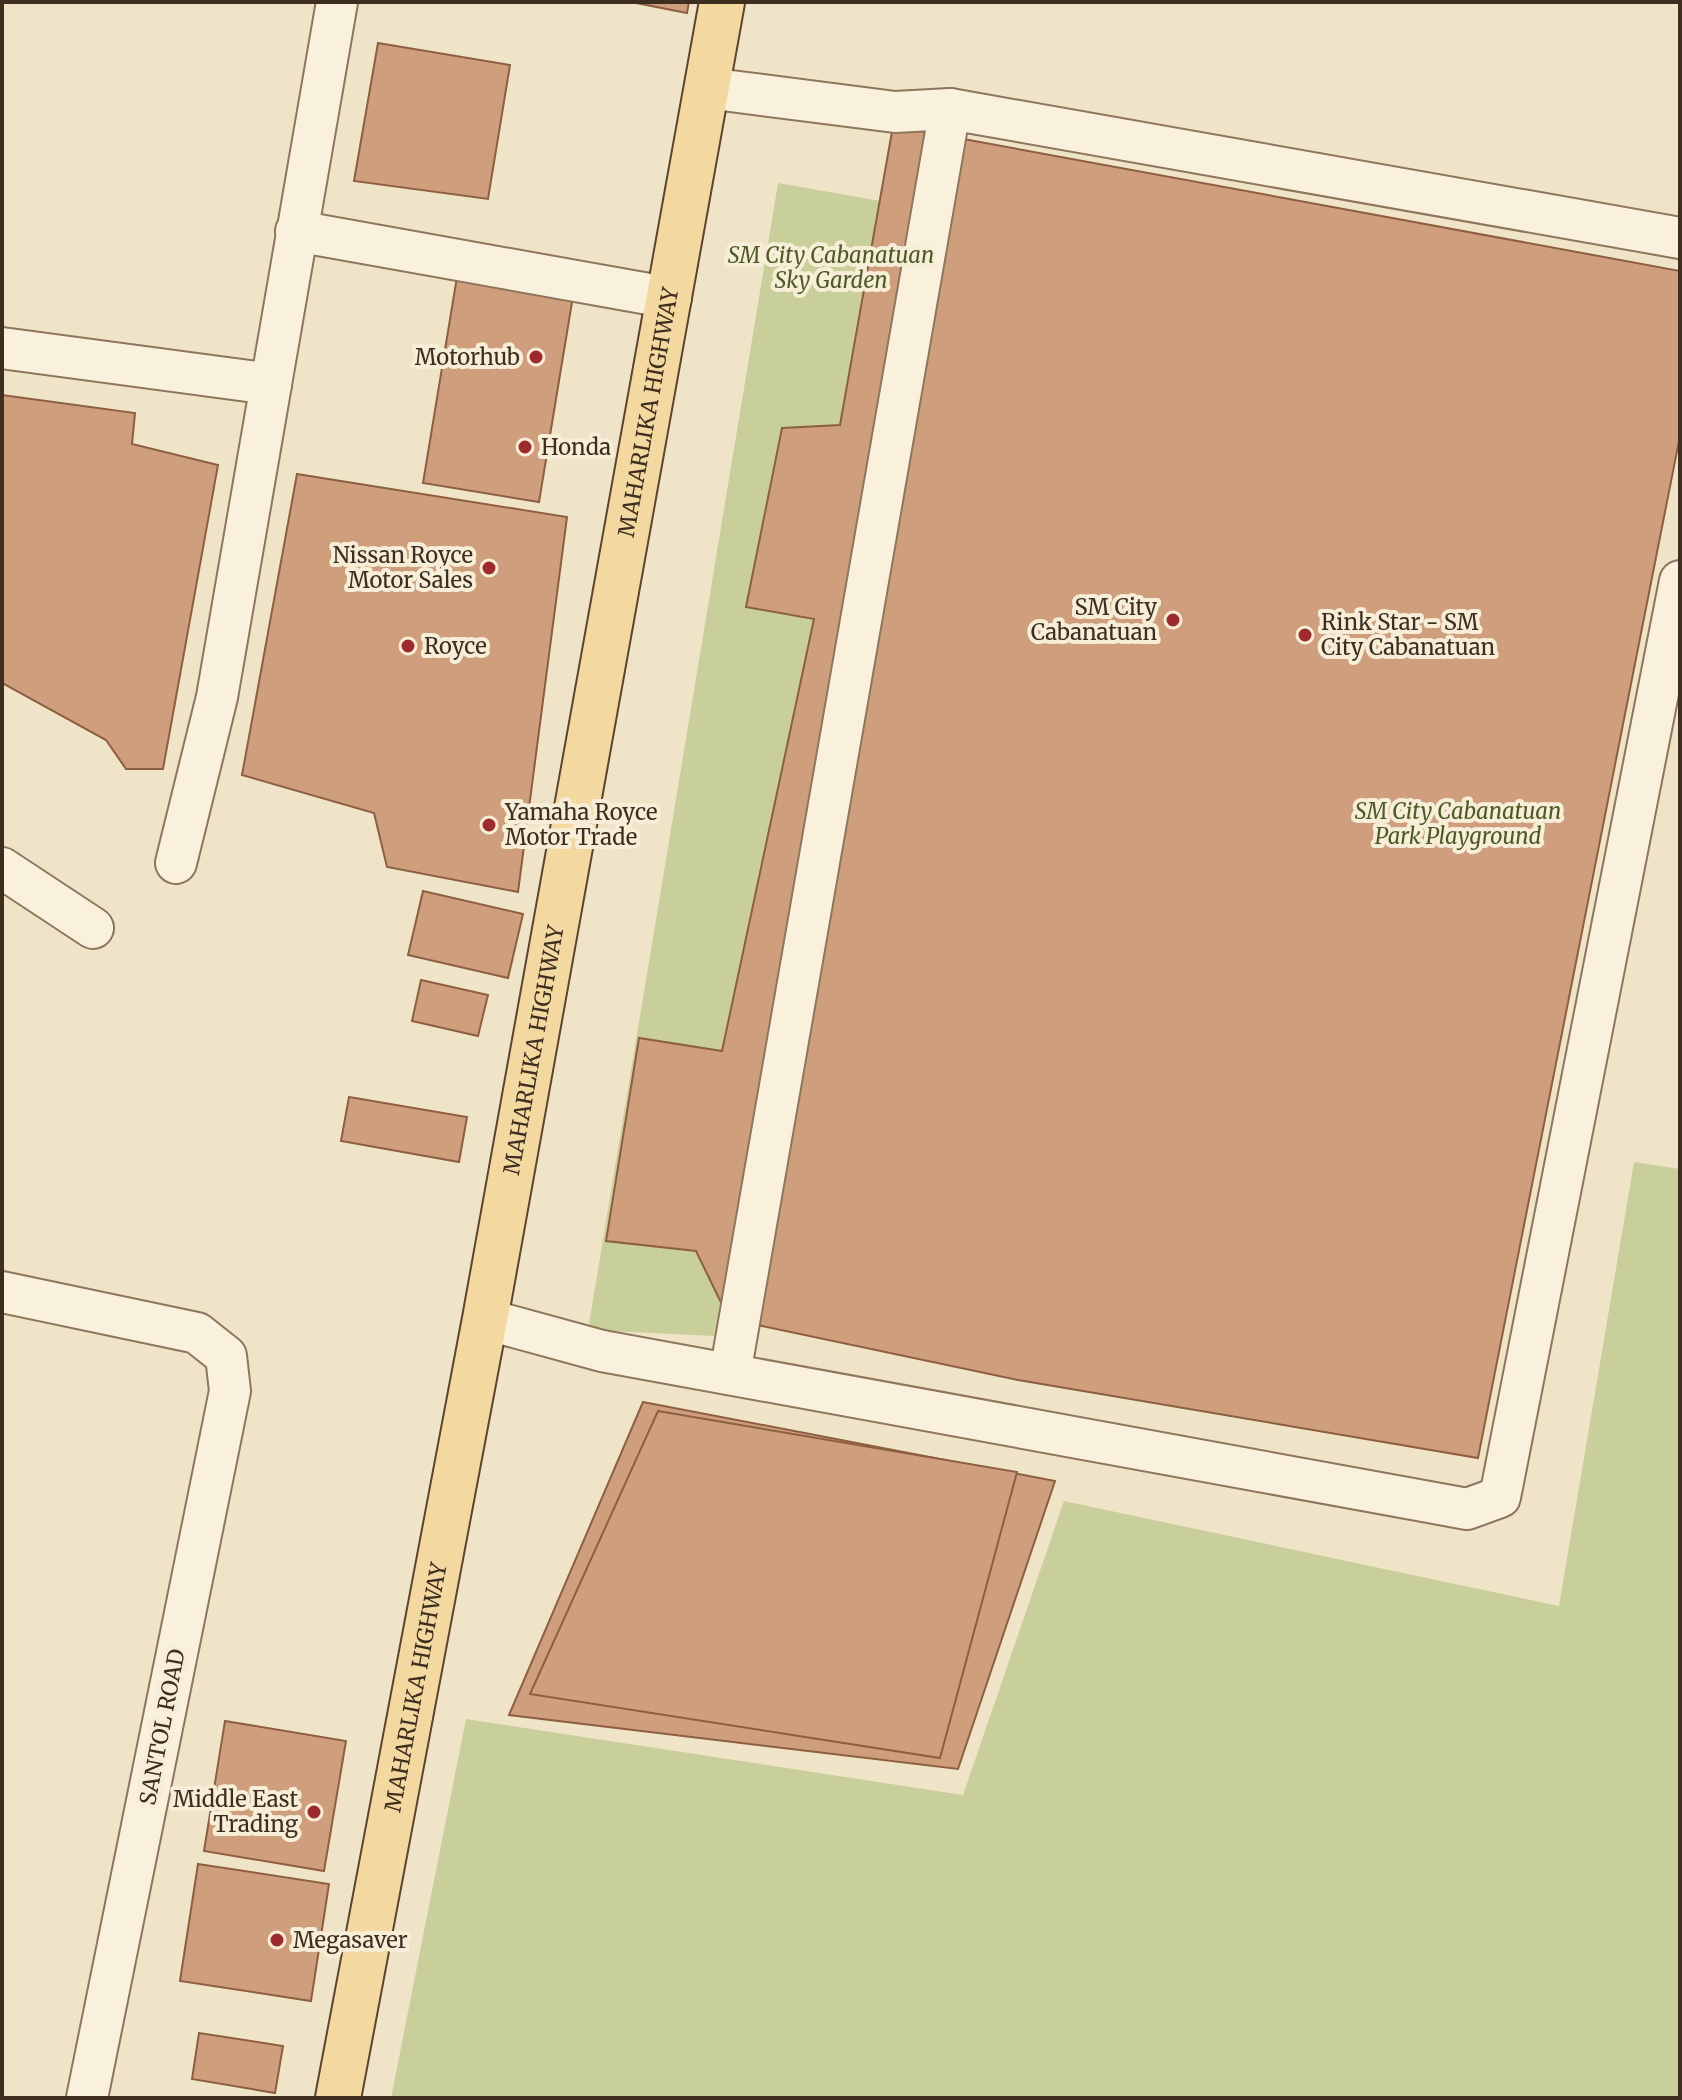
<svg xmlns="http://www.w3.org/2000/svg" width="1682" height="2100" font-family="Merriweather,serif">
  <rect width="100%" height="100%" fill="#f0e4c8"/>
  <g fill="#c9cf9b">
    <path d="M778,183L909,206L714,1336L588,1330Z"/>
    <path d="M1634,1162L1680,1169V2098H391L466,1719L963,1795L1064,1501L1559,1606Z"/>
  </g>
  <g fill="#cf9f7d" stroke="#8d5f41" stroke-width="2">
    <path d="M631,2H689L687,13Z"/>
    <path d="M378,43L510,65L488,199L354,181Z"/>
    <path d="M893,126L1680,271V436L1478,1458L1018,1380L729,1319L696,1251L606,1241L639,1038L722,1051L814,619L746,607L782,428L840,425Z"/>
    <path d="M457,277L573,296L539,502L423,483Z"/>
    <path d="M2,395L135,413L132,444L218,465L163,769H126L106,740L2,683Z"/>
    <path d="M297,474L567,517L518,892L387,867L374,813L242,775Z"/>
    <path d="M423,891L523,914L508,978L408,955Z"/>
    <path d="M421,980L488,995L478,1036L412,1021Z"/>
    <path d="M349,1097L467,1117L459,1162L341,1141Z"/>
    <path d="M643,1402L1055,1481L958,1769L509,1715Z"/>
    <path d="M658,1411L1017,1472L940,1758L530,1694Z"/>
    <path d="M225,1721L346,1741L324,1871L204,1851Z"/>
    <path d="M198,1864L329,1884L311,2001L180,1981Z"/>
    <path d="M199,2033L283,2046L275,2093L192,2079Z"/>
  </g>
  <g fill="none" stroke-linecap="round" stroke-linejoin="round">
    <defs>
      <g id="minor">
        <path d="M707,88L895,112L950,109L1680,238"/>
        <path d="M296,231L671,298"/>
        <path d="M2,348L271,384"/>
        <path d="M176,863L217,697L337,2"/>
        <path d="M2,868L93,928"/>
        <path d="M2,1292L197,1333L226,1356L230,1391L87,2098"/>
        <path d="M485,1319L602,1351L1467,1509L1500,1497L1680,581"/>
        <path d="M730,1374L950,109"/>
      </g>
      <g id="major">
        <path id="s1" d="M338,2098L485,1319L722,2"/>
      </g>
    </defs>
    <use href="#minor" stroke="#8d765c" stroke-width="44"/>
    <use href="#major" stroke="#5b4430" stroke-width="48"/>
    <use href="#minor" stroke="#faf1dc" stroke-width="40"/>
    <use href="#major" stroke="#f3d9a0" stroke-width="44"/>
  </g>
  <g fill="#9e2a2b" stroke="#f7eed8" stroke-width="3">
    <circle cx="536" cy="357" r="8"/>
    <circle cx="525" cy="447" r="8"/>
    <circle cx="489" cy="568" r="8"/>
    <circle cx="1173" cy="620" r="8"/>
    <circle cx="1305" cy="635" r="8"/>
    <circle cx="408" cy="646" r="8"/>
    <circle cx="489" cy="825" r="8"/>
    <circle cx="314" cy="1812" r="8"/>
    <circle cx="277" cy="1940" r="8"/>
  </g>
  <g text-anchor="middle" dominant-baseline="central" stroke-width="8" stroke-linejoin="round" paint-order="stroke">
    <g font-size="22" font-style="italic" fill="#4d5a26" stroke="#f7eed8">
      <text x="831" y="255">SM City Cabanatuan<tspan x="831" dy="25">Sky Garden</tspan></text>
      <text x="1458" y="811">SM City Cabanatuan<tspan x="1458" dy="25">Park Playground</tspan></text>
    </g>
    <g font-size="22" fill="#3d2e20" stroke="#f7eed8" text-anchor="start">
      <text x="520" y="357" text-anchor="end">Motorhub</text>
      <text x="541" y="447">Honda</text>
      <text x="473" y="555" text-anchor="end">Nissan Royce<tspan x="473" dy="25">Motor Sales</tspan></text>
      <text x="1157" y="607" text-anchor="end">SM City<tspan x="1157" dy="25">Cabanatuan</tspan></text>
      <text x="1321" y="622">Rink Star - SM<tspan x="1321" dy="25">City Cabanatuan</tspan></text>
      <text x="424" y="646">Royce</text>
      <text x="505" y="812">Yamaha Royce<tspan x="505" dy="25">Motor Trade</tspan></text>
      <text x="298" y="1799" text-anchor="end">Middle East<tspan x="298" dy="25">Trading</tspan></text>
      <text x="293" y="1940">Megasaver</text>
    </g>
    <g font-size="22" fill="#3d2e20" stroke="#f7eed8">
      <text stroke="none"><textPath href="#s1" startOffset="1714">MAHARLIKA HIGHWAY</textPath></text>
      <text stroke="none"><textPath href="#s1" startOffset="1066">MAHARLIKA HIGHWAY</textPath></text>
      <text stroke="none"><textPath href="#s1" startOffset="418">MAHARLIKA HIGHWAY</textPath></text>
      <text transform="translate(162 1727) rotate(-79)">SANTOL ROAD</text>
    </g>
  </g>
  <rect width="1682" height="2100" fill="none" stroke="#3d2e20" stroke-width="8"/>
</svg>
